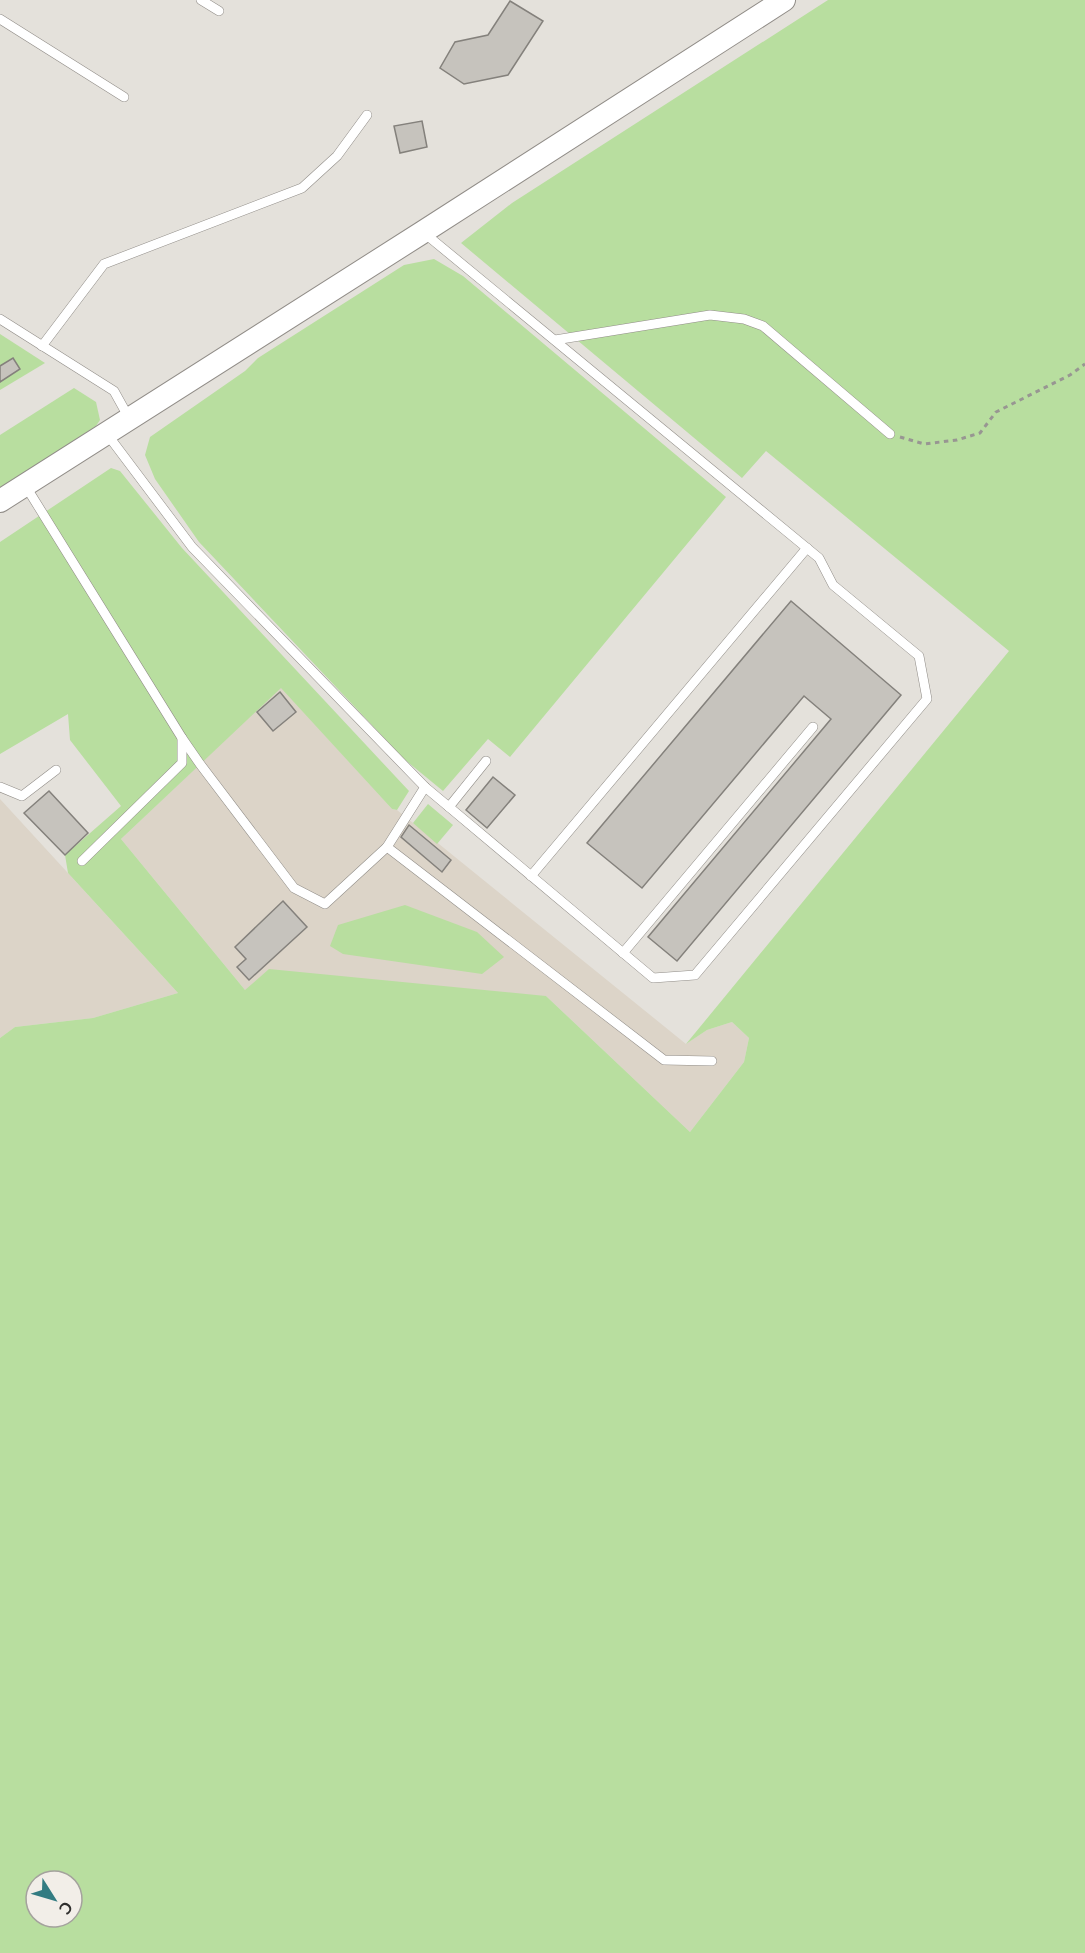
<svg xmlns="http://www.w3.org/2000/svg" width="1085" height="1953" font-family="Lato,sans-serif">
  <rect width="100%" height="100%" fill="#e4e1db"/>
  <g fill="#dcd4c8">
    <path d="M281,687L392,809L397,810L686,1044L707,1030L732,1022L749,1038L744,1062L690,1132L546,996L245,990L121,839Z"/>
    <path d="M0,799L178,993L93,1018L15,1027L0,1038Z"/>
  </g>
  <g fill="#b8de9f" fill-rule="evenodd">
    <path d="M828,0H1085V1953H0V1038L15,1027L93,1018L178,993L68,873L65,855L121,806L70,740L68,714L0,754V542L111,468L120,471L182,548L409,791L397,810L392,809L281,688L121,839L245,990L269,969L546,996L690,1132L744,1062L749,1038L732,1022L707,1030L686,1044L1009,651L766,451L742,478L461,243L512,203ZM36,1881H72V1917H36Z"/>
    <path d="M434,259L463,276L726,497L510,757L488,739L443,791L404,759L199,542L155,479L145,455L150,437L245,371L258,358L404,265Z"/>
    <path d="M0,334L45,363L0,390Z"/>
    <path d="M74,388L96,402L100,420L96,426L0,489V435Z"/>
    <path d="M428,804L453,825L437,844L413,823Z"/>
    <path d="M405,905L477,932L504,957L482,974L343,954L330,946L338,925Z"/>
  </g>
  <g fill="#c6c3bd" stroke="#84817c" stroke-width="1.5">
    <path d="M510,1L543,21L508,75L464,84L440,68L455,42L488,35Z"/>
    <path d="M422,121L427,147L400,153L394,126Z"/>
    <path d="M13,358L20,369L0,382V366Z"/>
    <path d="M791,601L901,695L677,961L648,937L831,719L804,696L642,888L587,843Z"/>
    <path d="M280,692L296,712L273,731L257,712Z"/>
    <path d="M493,777L515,795L487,828L466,810Z"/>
    <path d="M49,791L88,833L65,855L24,813Z"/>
    <path d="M409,825L451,860L442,872L401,837Z"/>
    <path d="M283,901L307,927L249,980L237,967L246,959L235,947Z"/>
  </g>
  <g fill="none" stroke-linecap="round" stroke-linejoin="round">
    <defs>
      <g id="service">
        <path d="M201,0L219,11"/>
        <path d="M0,19L124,97"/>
        <path d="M423,232L819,558L833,585L919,656L927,699L695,975L653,978L449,807"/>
        <path d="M0,319L114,391L129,418"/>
        <path d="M555,340L710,315L744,319L763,326L890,434"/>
        <path d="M42,346L104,264L302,188L337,156L367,115"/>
        <path d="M107,434L192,547L425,787L449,807L486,761"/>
        <path d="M25,485L182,738V763L82,861"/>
        <path d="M182,738L200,764L294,888L325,904L387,847L425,787"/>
        <path d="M0,787L22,796L56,770"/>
        <path d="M387,847L664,1060L712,1061"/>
        <path d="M531,876L807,548"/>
        <path d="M623,953L813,727"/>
      </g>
      <path id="tertiary" d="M0,501L423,232L784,0"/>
    </defs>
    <use href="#service" stroke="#918d88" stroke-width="10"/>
    <use href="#tertiary" stroke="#918d88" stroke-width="24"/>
    <path stroke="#989692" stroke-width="3" stroke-dasharray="4.5 4.5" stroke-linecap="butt" d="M900,437L924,444L957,440L980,433L996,412L1070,375L1085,364"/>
    <use href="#service" stroke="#fff" stroke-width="9"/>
    <use href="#tertiary" stroke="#fff" stroke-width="22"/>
  </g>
  <g transform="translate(54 1899) rotate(127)"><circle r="28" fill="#f2eee8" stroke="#a4a29d" stroke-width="1.5"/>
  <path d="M0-4.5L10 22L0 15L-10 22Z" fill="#337c82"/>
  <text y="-9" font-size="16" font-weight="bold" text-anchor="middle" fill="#302f2d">С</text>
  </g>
</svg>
